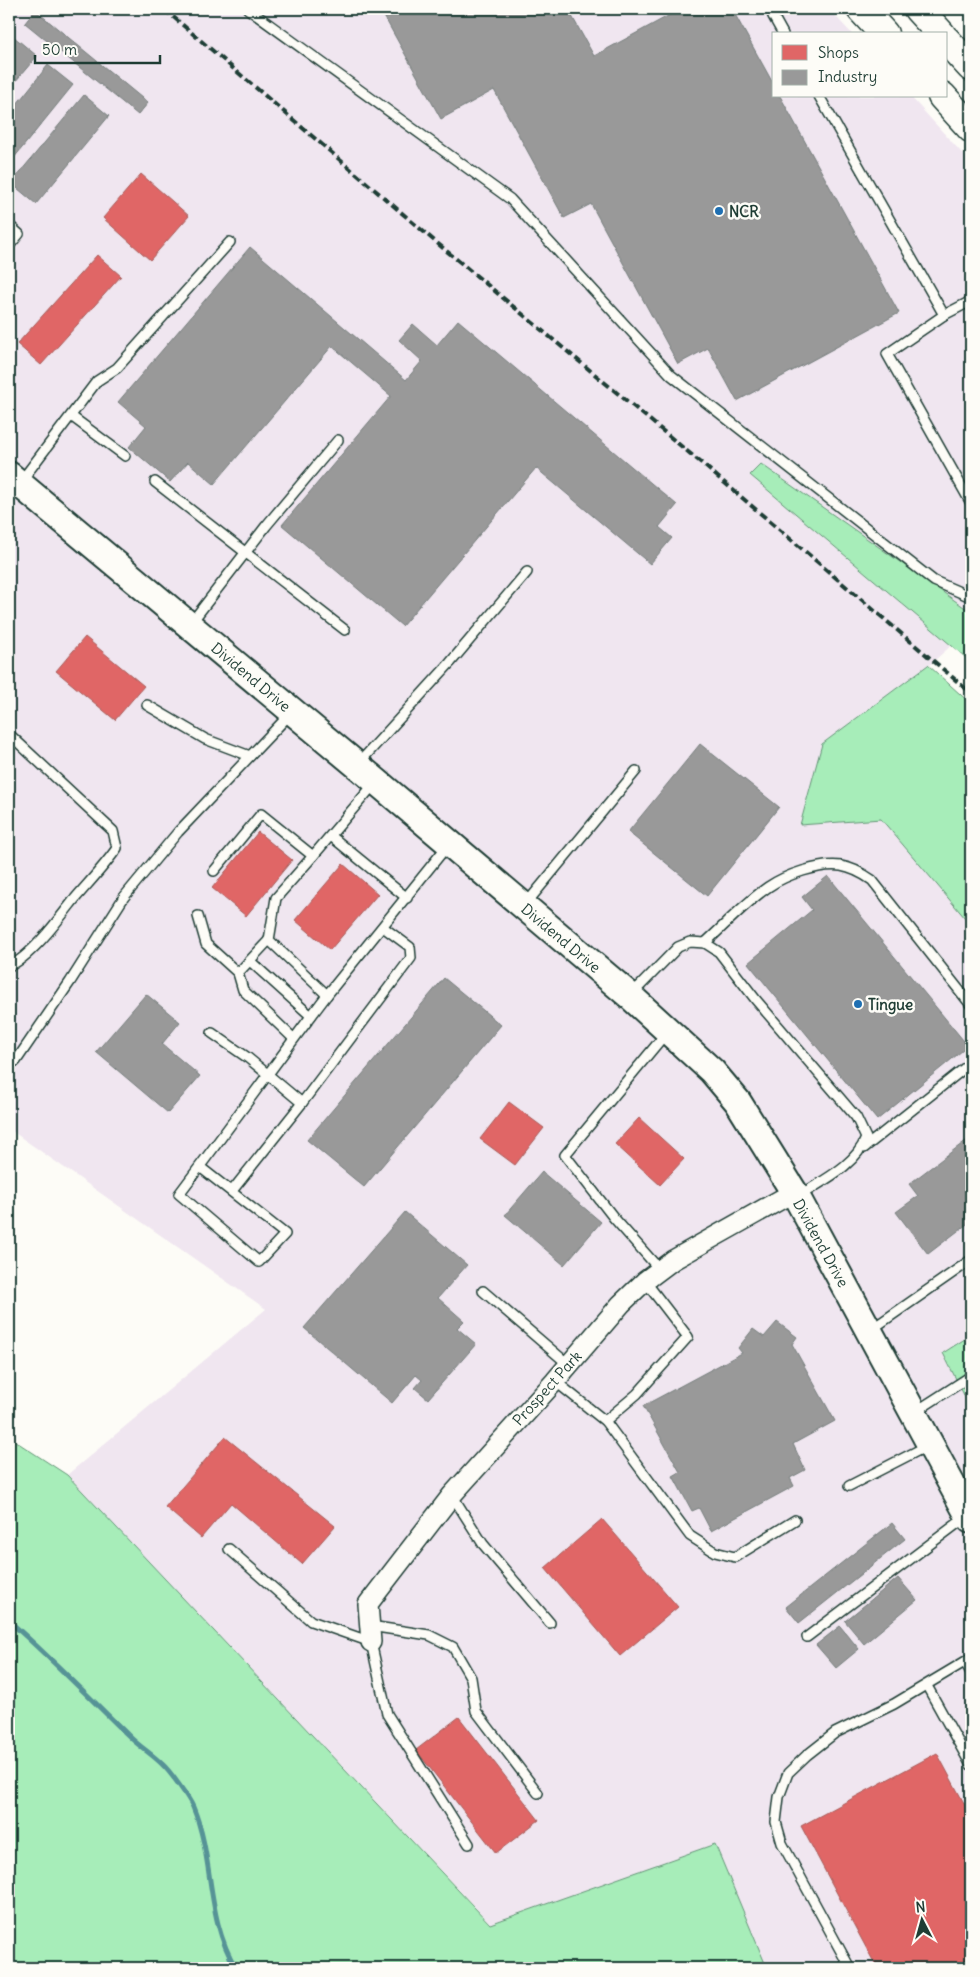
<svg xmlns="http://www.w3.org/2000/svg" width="980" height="1977" font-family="Delius,sans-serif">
  <rect width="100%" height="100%" fill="#fdfcf7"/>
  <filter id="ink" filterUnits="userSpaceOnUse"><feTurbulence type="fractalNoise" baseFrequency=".02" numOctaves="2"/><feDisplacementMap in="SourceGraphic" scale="10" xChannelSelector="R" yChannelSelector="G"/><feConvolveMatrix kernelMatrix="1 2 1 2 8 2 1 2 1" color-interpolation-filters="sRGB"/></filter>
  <g filter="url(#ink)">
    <path fill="#f0e6f0" d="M9,9H829L852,34H774V96H910L971,163V628L830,753L971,898V1968H767L715,1844L491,1924L67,1475L266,1309L9,1129Z"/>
    <g fill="#a7edb9" stroke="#639576">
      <path d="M761,464L971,612V662L750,475Z"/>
      <path d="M928,665L971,704V925L881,819L800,825L822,744Z"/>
      <path d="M971,1335V1409L943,1353Z"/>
      <path d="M9,1437L67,1475L490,1924L715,1844L767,1968H9Z"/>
    </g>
    <g fill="#e06666" stroke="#a65a57">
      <path d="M141,174L189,216L150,260L103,218Z"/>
      <path d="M97,255L121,276L41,365L17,344Z"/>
      <path d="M85,637L144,686L115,720L56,671Z"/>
      <path d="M258,832L292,860L246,916L212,888Z"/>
      <path d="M343,864L378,894L330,950L295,920Z"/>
      <path d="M509,1102L544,1128L515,1165L480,1139Z"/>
      <path d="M639,1118L684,1159L660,1185L615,1144Z"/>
      <path d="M225,1437L335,1526L302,1564L231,1503L201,1538L165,1507Z"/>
      <path d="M602,1519L678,1607L620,1656L545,1568Z"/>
      <path d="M459,1717L539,1820L496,1853L416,1750Z"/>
      <path d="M937,1753L971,1816V1968H877L801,1826Z"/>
    </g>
    <g fill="#999" stroke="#747d7b">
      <path d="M380,9H568L594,56L681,9H732L774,85V96H780L899,313L737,401L708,348L678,364L591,204L564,218L494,90L441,119Z"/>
      <path d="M35,10L148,103L138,115L25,23Z"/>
      <path d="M13,36L37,56L9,89V40Z"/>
      <path d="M48,65L73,85L9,164V114Z"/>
      <path d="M84,95L109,116L36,204L11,183Z"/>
      <path d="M250,247L406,380L422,361L399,340L413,324L437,345L458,320L677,505L659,527L672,538L650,564L536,468L402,626L282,525L391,396L332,346L214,484L188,462L170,482L129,447L146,426L118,402Z"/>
      <path d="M700,744L779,807L707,896L628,832Z"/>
      <path d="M828,876L968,1046L877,1120L748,963L812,910L802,897Z"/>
      <path d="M444,978L501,1025L364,1187L307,1140Z"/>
      <path d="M146,994L180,1022L162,1044L200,1076L168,1113L96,1052Z"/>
      <path d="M971,1137V1221L928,1254L896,1212L918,1196L909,1184Z"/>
      <path d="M542,1172L601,1222L564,1265L505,1215Z"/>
      <path d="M405,1212L467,1265L438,1298L464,1321L457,1328L476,1344L428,1399L415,1388L422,1380L416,1375L392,1403L304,1328Z"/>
      <path d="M777,1322L797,1337L792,1344L835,1421L793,1444L805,1470L790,1478L794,1486L711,1531L699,1508L692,1511L673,1476L680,1472L643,1406L742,1353L738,1348L753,1329L764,1337Z"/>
      <path d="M892,1523L905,1539L799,1623L786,1607Z"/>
      <path d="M898,1578L917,1600L864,1644L845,1621Z"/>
      <path d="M840,1626L859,1649L836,1668L816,1645Z"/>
    </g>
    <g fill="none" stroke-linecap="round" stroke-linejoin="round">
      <path stroke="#579396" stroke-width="5" d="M9,1621C51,1658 90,1698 130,1737C140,1747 152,1754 162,1764C170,1771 189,1798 193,1807C215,1860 205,1917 236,1968"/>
      <defs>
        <g id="lane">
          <path d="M248,9L510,199L671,375L934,581L971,597"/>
          <path d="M771,9L773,16L783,34"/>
          <path d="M819,96L944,315L971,301"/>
          <path d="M9,225L19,234L9,246"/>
          <path d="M944,315L887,354L971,503"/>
          <path d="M71,416L125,456"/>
          <path d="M155,482L345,630"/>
          <path d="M9,497L97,381L117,368L230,242"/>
          <path d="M191,623L266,526L338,440"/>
          <path d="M147,705L205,739L250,756"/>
          <path d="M9,734L113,831L117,848C104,867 88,883 73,901C59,919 30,958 9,966"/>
          <path d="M358,764L450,663L527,572"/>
          <path d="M375,783L313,856L276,898L269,940L327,995L448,845"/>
          <path d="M331,836L407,898"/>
          <path d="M214,871L261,814L313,856"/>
          <path d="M525,905L636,771"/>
          <path d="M198,916L206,944L238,973L269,940"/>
          <path d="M705,943C725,925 745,903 768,887C785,875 820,863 841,866C853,868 862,873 872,880L971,1005"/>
          <path d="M250,961L311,1016"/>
          <path d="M238,973L243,990L293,1038"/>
          <path d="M632,994L678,947L690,942L705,943L719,952L756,1000L856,1117L866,1138C856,1165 822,1181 799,1196"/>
          <path d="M212,1033L248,1058L302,1103"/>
          <path d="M16,1061L70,982L124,897L178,832L291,713"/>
          <path d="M864,1148L971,1063"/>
          <path d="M200,1167L285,1234L259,1262L179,1194C229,1128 277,1061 327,995"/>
          <path d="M232,1191L302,1103L411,958L410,947L383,927"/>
          <path d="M660,1270L614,1218L565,1155L667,1032"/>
          <path d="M483,1291L569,1365"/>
          <path d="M872,1329L971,1260"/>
          <path d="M555,1381L605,1421L690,1536L715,1552L735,1557L795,1520"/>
          <path d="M915,1412L971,1376"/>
          <path d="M605,1421L637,1394L688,1337L645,1281"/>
          <path d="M849,1486L927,1446"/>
          <path d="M452,1495L483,1544L550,1623"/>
          <path d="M229,1549L311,1621L371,1642L387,1714L469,1844"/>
          <path d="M370,1626L429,1635L453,1647L471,1678L476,1711L538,1793"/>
          <path d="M807,1637L966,1517"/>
          <path d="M965,1662L971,1673"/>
          <path d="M927,1686L971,1765"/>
          <path d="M850,1968L782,1843L776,1822L779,1797L788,1773L807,1755L835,1733L894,1704L971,1658"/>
        </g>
        <path id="street" d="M371,1642L368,1604L452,1495L555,1381L621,1304L645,1281L673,1260L794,1192"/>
        <path id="secondary" d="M9,475L376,781L630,996L712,1071L738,1102L794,1192L971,1520"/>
        <g id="primary">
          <path d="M861,9L884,34"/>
          <path d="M918,9L941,34"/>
          <path d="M946,40L971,67"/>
          <path d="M942,96L971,128"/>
        </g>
      </defs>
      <use href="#lane" stroke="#1f3d34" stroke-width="12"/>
      <use href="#street" stroke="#1f3d34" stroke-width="22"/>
      <use href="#secondary" stroke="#1f3d34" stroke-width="30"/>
      <use href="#primary" stroke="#1f3d34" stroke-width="31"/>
      <use href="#lane" stroke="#fdfcf7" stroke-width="9"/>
      <use href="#street" stroke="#fdfcf7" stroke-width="19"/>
      <use href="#secondary" stroke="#fdfcf7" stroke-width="26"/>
      <use href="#primary" stroke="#fdfcf7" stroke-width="28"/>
      <path stroke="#1f3d34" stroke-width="4" stroke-dasharray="8 4" stroke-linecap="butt" d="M164,9L431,238L699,461L971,693"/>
    </g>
  </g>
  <g fill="#1f6fb2" stroke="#fdfcf7" stroke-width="2">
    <circle cx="719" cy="211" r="5"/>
    <circle cx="858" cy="1004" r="5"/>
  </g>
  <g text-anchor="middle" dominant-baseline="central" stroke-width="5" stroke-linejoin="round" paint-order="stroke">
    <g font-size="15" font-weight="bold" fill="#1f3d34" stroke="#fdfcf7" text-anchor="start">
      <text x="729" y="211">NCR</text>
      <text x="868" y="1004">Tingue</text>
    </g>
    <g font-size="15" fill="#1f3d34" stroke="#fdfcf7">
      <text transform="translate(251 677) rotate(40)">Dividend Drive</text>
      <text transform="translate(561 938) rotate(40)">Dividend Drive</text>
      <text transform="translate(821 1243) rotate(61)">Dividend Drive</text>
      <text transform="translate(547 1388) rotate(-48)">Prospect Park</text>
    </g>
  </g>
  <rect width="980" height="1977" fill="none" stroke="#fdfcf7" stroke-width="30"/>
  <rect x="15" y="15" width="950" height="1947" fill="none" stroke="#1f3d34" stroke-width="2" filter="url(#ink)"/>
  <rect x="772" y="32" width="175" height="65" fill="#fdfcf7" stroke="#a4b0a9"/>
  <rect x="782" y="45" width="25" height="15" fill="#e06666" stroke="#a4b0a9"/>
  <text x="818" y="58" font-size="15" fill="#1f3d34">Shops</text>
  <rect x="782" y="70" width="25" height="15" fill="#999999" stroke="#a4b0a9"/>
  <text x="818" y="82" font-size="15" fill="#1f3d34">Industry</text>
  <g transform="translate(922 1920) rotate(354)" stroke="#fdfcf7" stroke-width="4" paint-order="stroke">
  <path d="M0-4L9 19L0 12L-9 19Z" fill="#1f3d34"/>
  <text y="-8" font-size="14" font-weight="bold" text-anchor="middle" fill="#1f3d34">N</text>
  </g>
  <path d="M35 55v8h125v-8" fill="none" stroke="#1f3d34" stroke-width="2.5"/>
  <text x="42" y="55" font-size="15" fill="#1f3d34" stroke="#fdfcf7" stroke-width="4" paint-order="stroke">50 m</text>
</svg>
